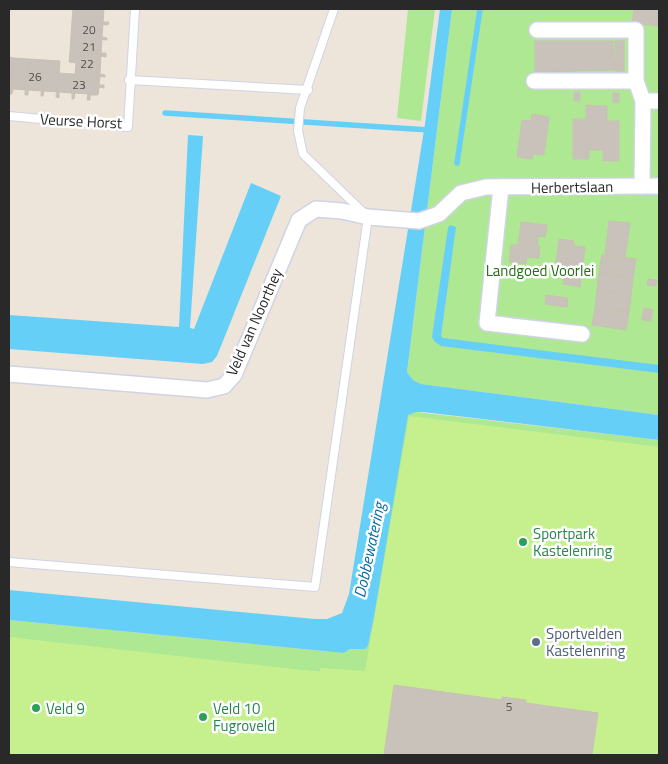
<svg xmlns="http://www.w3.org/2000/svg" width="668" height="764" font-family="'Titillium Web',sans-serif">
  <rect width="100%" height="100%" fill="#ede5da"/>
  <g fill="#afe892">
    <path d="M408,9H435L421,121L397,118Z"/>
    <path d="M452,9H659V415L421,384L413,380L407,372Z"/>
    <path d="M416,412L659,440V478L368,674L321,668L320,672L9,640V620L344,653L350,649H364L368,646L374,617L407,415Z"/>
  </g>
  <path fill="#c5f08d" d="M409,416L659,447V755H9V637L320,672L321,668L365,671Z"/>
  <g fill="#65cff7">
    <path d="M440,9H452L407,372L413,380L421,384L659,415V440L423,412H416L408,415L374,617L368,646L365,649H350L344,653L9,620V590L315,619H327L342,613L349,594L425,124Z"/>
    <path d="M188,135L203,136L190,328L194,329L251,183L281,196L217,356L212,362L203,364L9,349V315L179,327Z"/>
    <path d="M450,225L456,227L441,336L443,338L659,365V373L441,346L435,342L432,337L448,228Z"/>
  </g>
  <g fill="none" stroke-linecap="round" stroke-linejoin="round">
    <g stroke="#65cff7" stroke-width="5.5">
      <path d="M165,113L429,130"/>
      <path d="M457,163L480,9"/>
    </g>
  </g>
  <g fill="#c8c2ba" stroke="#c8c1b4">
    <path d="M73,9H104L103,22H109L108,25L72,21Z"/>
    <path d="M634,9H659V26L632,23Z"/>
    <path d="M72,21L103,23L102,37L107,38V40L71,36Z"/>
    <path d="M71,36L102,39L101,53H106V57L101,56V54L70,52Z"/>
    <path d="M535,41H613L614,70L535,72Z"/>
    <path d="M615,41H624V48L615,47Z"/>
    <path d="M615,47L624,48V53H615Z"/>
    <path d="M70,52L101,54L100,74L105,75V77L75,74L76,63L69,62Z"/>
    <rect x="615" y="53" width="9" height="6"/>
    <path d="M9,57L14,58L11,89H9Z"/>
    <path d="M14,58L29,59L27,90L13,89L12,94H10Z"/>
    <path d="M29,59L44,60L42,91L28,90V95H25V90Z"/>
    <path d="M615,59H624V65H614Z"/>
    <path d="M44,60L60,61L58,92L44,91L43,96H41Z"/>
    <path d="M614,65H624V71H615Z"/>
    <path d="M59,73L100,76L99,85H104V88L99,87L98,95H90V100H87L88,94L75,93L74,99H72V93L59,92V98L56,97Z"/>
    <rect x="574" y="92" width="6" height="9"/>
    <rect x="613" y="93" width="6" height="9"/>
    <path d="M586,105L596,106V150H589V159H573V119H586Z"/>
    <path d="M596,106H607V121H619V161H603V150H596Z"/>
    <path d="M532,114L549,117L544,155L533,154L532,159L517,157L522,120L531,121Z"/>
    <path d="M609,221L630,223L625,257L605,254Z"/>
    <path d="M521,222L547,225L545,237L538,236L537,246H540L539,258L527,257L526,264L509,262L511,245H518Z"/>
    <path d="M559,239L574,241V246L585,247L580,287L563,284L564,277L554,276Z"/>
    <path d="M602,255L636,259L633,278L599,273Z"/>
    <path d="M599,273L633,278L631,295L597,290Z"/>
    <path d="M648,279L657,280L656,286L647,285Z"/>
    <path d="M597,290L631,295L629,312L595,308Z"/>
    <path d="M546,295L568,298L567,307L545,304Z"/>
    <path d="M595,308L629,312L626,330L592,325Z"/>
    <path d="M644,308L653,310L652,315L643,314Z"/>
    <path d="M643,314L652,315L651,321L642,320Z"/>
    <path d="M394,685L501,700L502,697L526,700V703L598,713L592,755H384Z"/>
  </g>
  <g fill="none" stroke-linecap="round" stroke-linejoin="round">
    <defs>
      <g id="lane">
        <path d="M129,80L308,90"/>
        <path d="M9,116L128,127L135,9"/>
        <path d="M9,562L315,587L368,217L303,154L298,131L300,108L334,9"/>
      </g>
      <g id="street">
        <path d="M537,30H636V81L643,101L642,186"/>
        <path d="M534,81H636"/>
        <path d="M643,101H659"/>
        <path d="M501,187L487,323L582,334"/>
        <path d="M9,374L207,390L224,386L234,375L299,220L316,209L342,211L368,217L419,221L439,214L461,193L486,187L659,186"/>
      </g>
    </defs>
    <use href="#lane" stroke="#cfd3e4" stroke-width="10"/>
    <use href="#street" stroke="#cfd3e4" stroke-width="18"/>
    <use href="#lane" stroke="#fff" stroke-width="8"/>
    <use href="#street" stroke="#fff" stroke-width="15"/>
  </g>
  <g fill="#2e9e5b" stroke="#fff" stroke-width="2">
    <circle cx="523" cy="542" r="5"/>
    <circle cx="36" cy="708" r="5"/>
    <circle cx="203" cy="717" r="5"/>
  </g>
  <circle fill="#5c6f8a" stroke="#fff" stroke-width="2" cx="536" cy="642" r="5"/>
  <g text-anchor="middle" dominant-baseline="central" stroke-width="5" stroke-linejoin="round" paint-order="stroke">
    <g font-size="12" fill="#514f4d">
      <text x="89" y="29">20</text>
      <text x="89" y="46">21</text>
      <text x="87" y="63">22</text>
      <text x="35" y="76">26</text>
      <text x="79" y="84">23</text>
      <text x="509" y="706">5</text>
    </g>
    <g font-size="15" fill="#292929" stroke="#fff">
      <text transform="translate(81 121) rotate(3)">Veurse Horst</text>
      <text transform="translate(572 187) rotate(-1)">Herbertslaan</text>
      <text transform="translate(254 322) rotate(-66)">Veld van Noorthey</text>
    </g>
    <g font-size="15" fill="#266b15" stroke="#fff">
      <text x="540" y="270">Landgoed Voorlei</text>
    </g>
    <g font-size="15" fill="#27864d" stroke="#fff" text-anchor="start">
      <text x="533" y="533">Sportpark<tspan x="533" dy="17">Kastelenring</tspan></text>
      <text x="46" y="708">Veld 9</text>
      <text x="213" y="708">Veld 10<tspan x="213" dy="17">Fugroveld</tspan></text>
    </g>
    <g font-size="15" fill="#4e5e75" stroke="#fff" text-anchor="start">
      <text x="546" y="633">Sportvelden<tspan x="546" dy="17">Kastelenring</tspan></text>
    </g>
    <g font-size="16" font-style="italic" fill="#046ba3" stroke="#fff">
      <text transform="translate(369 550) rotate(-78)">Dobbewatering</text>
    </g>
  </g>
  <rect width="668" height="764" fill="none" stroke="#292929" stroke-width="20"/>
</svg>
